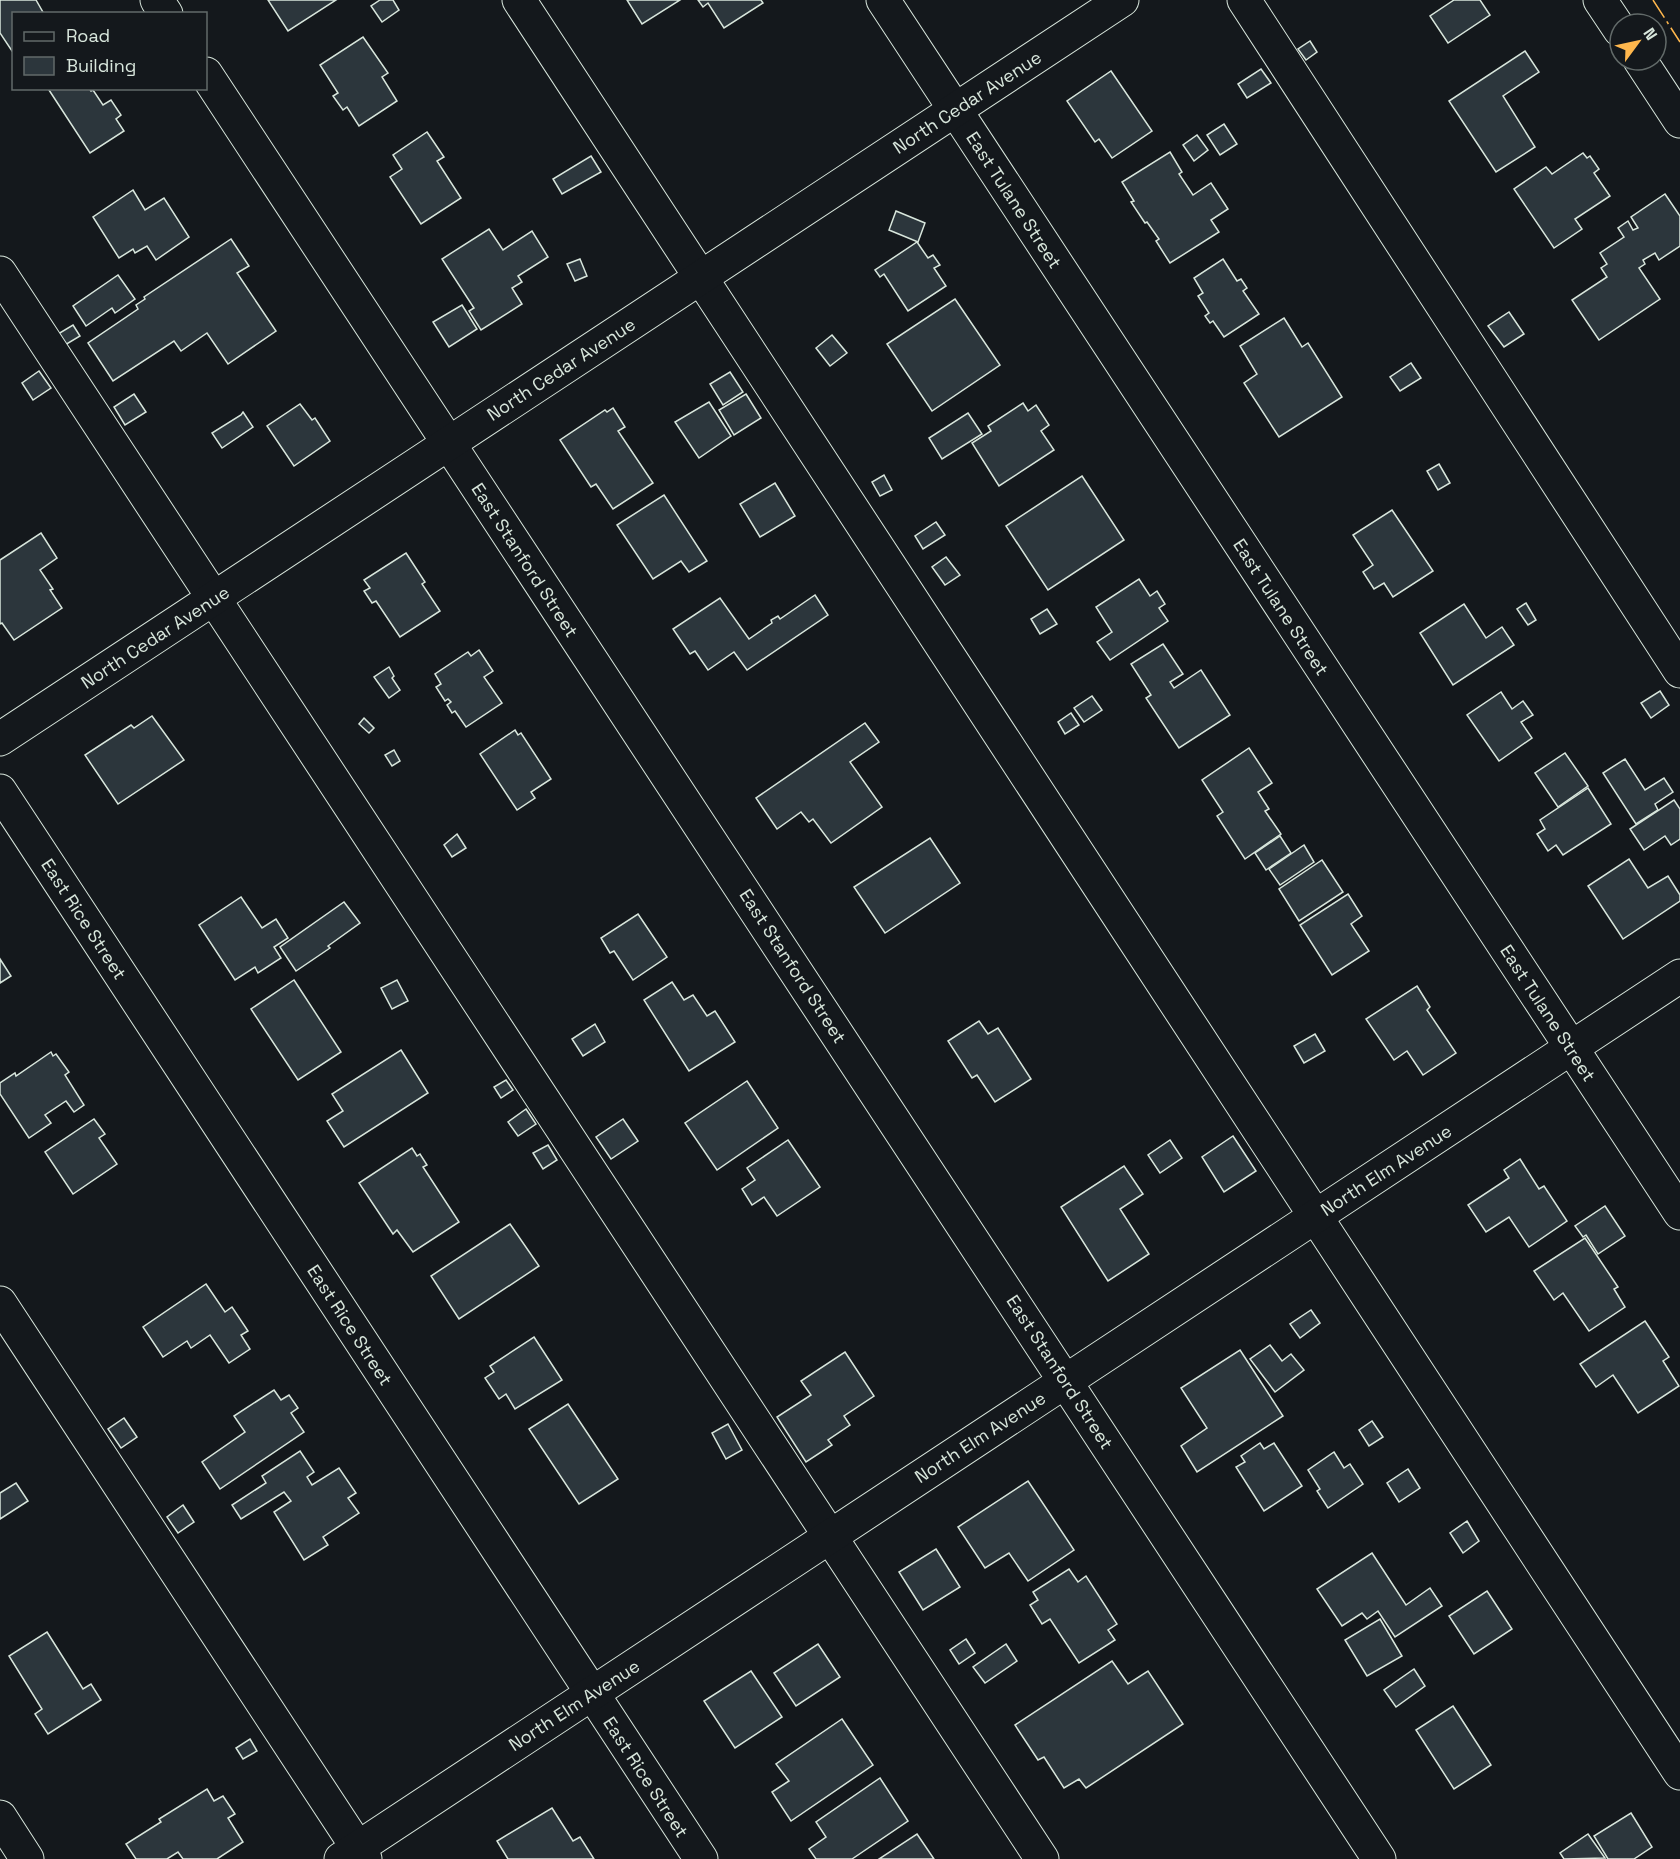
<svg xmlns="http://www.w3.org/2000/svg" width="1680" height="1859" font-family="'Space Grotesk',sans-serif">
  <rect width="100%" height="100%" fill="#14181c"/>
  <g fill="#2c363c" stroke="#d8e6dc" stroke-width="1.5">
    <path d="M0,0H36L44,14H14V54L0,33Z"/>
    <path d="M268,0H336L288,31Z"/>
    <path d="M380,0H393L399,10L382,22L371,6Z"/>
    <path d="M627,0H680L642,24Z"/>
    <path d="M698,0H761L763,3L724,28L708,3L703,7Z"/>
    <path d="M1454,0H1480L1490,15L1448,43L1430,16Z"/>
    <path d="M363,37L388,73L382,77L397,101L359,126L347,107L343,110L333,96L338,93L320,65Z"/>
    <path d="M1310,41L1317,52L1306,60L1298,49Z"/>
    <path d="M1525,51L1539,72L1503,96L1535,147L1496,172L1449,101Z"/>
    <path d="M1261,69L1271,83L1247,98L1238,84Z"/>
    <path d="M1111,71L1152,131L1112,158L1099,139L1095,142L1067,101Z"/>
    <path d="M51,88H89L91,91L93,90L103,105L111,100L121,115L116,119L124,131L90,153L49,90Z"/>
    <path d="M1224,124L1237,144L1220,155L1207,135Z"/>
    <path d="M427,132L444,157L437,161L461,198L421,224L390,177L402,169L393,155Z"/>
    <path d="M1197,135L1208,150L1194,161L1183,145Z"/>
    <path d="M1170,152L1182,172L1179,174L1193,195L1211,183L1228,209L1211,220L1219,232L1170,263L1156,241L1159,239L1147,222L1145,223L1131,202L1134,201L1122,182Z"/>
    <path d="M1583,153L1587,158L1590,156L1599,169L1594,173L1610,196L1575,219L1582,229L1554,248L1514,189L1546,167L1552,174Z"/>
    <path d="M591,156L601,172L562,194L553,179Z"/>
    <path d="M133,190L145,210L164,198L189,237L156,260L147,246L135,253L133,249L119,258L93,217Z"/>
    <path d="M1665,194L1680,216V246L1659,260L1655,253L1643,260L1645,264L1639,268L1660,299L1599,340L1572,300L1607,277L1601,268L1607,264L1600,253L1624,237L1618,228L1628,221L1633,230L1638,228L1631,217Z"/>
    <path d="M896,211L925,223L918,242L889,230Z"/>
    <path d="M489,229L503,250L532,231L548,257L518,276L522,282L512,288L522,304L481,330L469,311L474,308L442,259Z"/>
    <path d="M231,239L249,266L237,273L276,331L228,364L207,333L181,351L174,341L113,381L88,343L138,309L136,305L145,299L144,297Z"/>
    <path d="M917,242L928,258L933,255L940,265L934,268L946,286L908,311L884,274L880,277L875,270Z"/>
    <path d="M580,259L587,276L575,281L567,264Z"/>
    <path d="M1223,259L1237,281L1241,279L1247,288L1243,291L1259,314L1224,337L1213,321L1210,323L1205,316L1209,313L1198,296L1203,293L1194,278Z"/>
    <path d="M118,275L135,299L115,313L112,308L86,326L73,306Z"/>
    <path d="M955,299L1000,365L932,411L887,344Z"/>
    <path d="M462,305L477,329L449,347L433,322Z"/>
    <path d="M1509,312L1524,334L1504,347L1488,326Z"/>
    <path d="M1284,318L1302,347L1308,343L1342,397L1279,437L1244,383L1257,374L1240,346Z"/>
    <path d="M73,325L80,336L65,345L58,334Z"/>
    <path d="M832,335L847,353L830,366L816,348Z"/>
    <path d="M1411,363L1421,378L1400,391L1390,377Z"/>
    <path d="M39,371L51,388L33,400L22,383Z"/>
    <path d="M730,372L743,392L723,405L710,384Z"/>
    <path d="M134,394L146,412L125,425L114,407Z"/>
    <path d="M746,394L761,418L734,435L719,410Z"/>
    <path d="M709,402L731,436L699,458L675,422Z"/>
    <path d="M1023,403L1028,411L1036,405L1049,425L1041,431L1054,450L999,486L972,443L991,431L988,426Z"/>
    <path d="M300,404L312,420L315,418L330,441L294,466L267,426Z"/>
    <path d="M613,408L625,427L618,431L653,483L613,509L596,484L591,487L560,440L605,410L607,412Z"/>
    <path d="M243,412L253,427L222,448L212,433L241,415Z"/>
    <path d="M968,413L982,434L942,459L929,438Z"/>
    <path d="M1439,464L1450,483L1438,490L1427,471Z"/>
    <path d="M884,475L892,490L880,496L872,482Z"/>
    <path d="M1082,476L1124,540L1048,590L1006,526Z"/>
    <path d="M775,483L795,516L760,537L740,504Z"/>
    <path d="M664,495L707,561L689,572L681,561L653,579L617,525Z"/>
    <path d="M1392,510L1433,571L1393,597L1384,583L1374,589L1363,572L1373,565L1353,535Z"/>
    <path d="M936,522L945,535L923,549L915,536Z"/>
    <path d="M41,533L57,558L40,570L53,589L50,590L62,608L14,640L2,623L0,624V560Z"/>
    <path d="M406,553L425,582L422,584L440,611L400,637L376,601L372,603L364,591L370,588L364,580Z"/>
    <path d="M946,557L960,575L945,585L932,567Z"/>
    <path d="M1139,579L1150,596L1157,591L1165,604L1159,608L1168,621L1110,660L1097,642L1112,632L1096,607Z"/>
    <path d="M815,595L828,615L747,670L734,652L708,670L695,651L690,654L673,629L720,598L749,639L772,623L771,620L778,616L780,619Z"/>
    <path d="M1526,603L1536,620L1528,625L1517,609Z"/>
    <path d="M1464,604L1486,638L1502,627L1514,645L1453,685L1420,633Z"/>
    <path d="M1047,609L1057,624L1040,634L1031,619Z"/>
    <path d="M1163,644L1183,674L1170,682L1174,688L1201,670L1230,715L1179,748L1146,698L1151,695L1131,664Z"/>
    <path d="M479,650L493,671L484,677L502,703L466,727L455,711L452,713L447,705L451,702L448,699L445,701L436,687L441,684L435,674L468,652L471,656Z"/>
    <path d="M389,667L394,676L392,678L400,690L389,698L374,677Z"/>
    <path d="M1660,691L1669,705L1651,718L1641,703Z"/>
    <path d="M1501,692L1512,709L1523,701L1533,715L1521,722L1532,738L1499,761L1467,715Z"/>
    <path d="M1092,696L1102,710L1084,722L1074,708Z"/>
    <path d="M1071,713L1079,725L1065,734L1058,722Z"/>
    <path d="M152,716L184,760L118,804L85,755L131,725L134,728Z"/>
    <path d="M364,718L374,728L369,733L359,724Z"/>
    <path d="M865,723L879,742L850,762L882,807L831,843L813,819L809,822L801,812L777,829L756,798Z"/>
    <path d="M515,730L518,735L521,733L551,779L531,792L535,798L517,810L480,754Z"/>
    <path d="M1249,748L1272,783L1258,792L1269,809L1265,811L1281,834L1245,859L1217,816L1223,812L1202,780Z"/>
    <path d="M394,750L400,761L392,766L385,755Z"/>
    <path d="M1565,753L1588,786L1558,807L1535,773Z"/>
    <path d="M1625,759L1645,790L1664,778L1673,792L1655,804L1658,810L1636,824L1603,773Z"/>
    <path d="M1588,788L1611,824L1563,855L1556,845L1548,851L1537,834L1545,829L1540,820Z"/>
    <path d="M1674,800L1680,809V839L1671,845L1665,836L1644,850L1630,829Z"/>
    <path d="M457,834L466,848L452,857L444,845Z"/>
    <path d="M1280,836L1291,853L1266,870L1255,853Z"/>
    <path d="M930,838L960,883L885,933L854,887Z"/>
    <path d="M1304,845L1314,862L1280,885L1269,869Z"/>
    <path d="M1629,859L1648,888L1668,876L1680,895V901L1623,939L1588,886Z"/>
    <path d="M1322,860L1343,892L1299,921L1279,889Z"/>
    <path d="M1348,894L1362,916L1351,924L1369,951L1332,975L1300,925Z"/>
    <path d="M241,897L262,928L276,919L288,938L274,947L281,958L258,973L255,967L235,980L199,925Z"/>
    <path d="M344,902L360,923L328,946L330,948L296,971L280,947Z"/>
    <path d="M638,914L667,957L633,980L614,951L610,953L601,938Z"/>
    <path d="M0,959L11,976L0,983Z"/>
    <path d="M294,980L341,1052L298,1080L251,1009Z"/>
    <path d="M397,980L408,1001L392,1009L381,988Z"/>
    <path d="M672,982L684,1000L693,995L707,1016L715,1011L735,1042L689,1071L644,1000Z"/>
    <path d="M1417,986L1430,1007L1427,1010L1456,1053L1423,1075L1407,1051L1394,1060L1366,1019Z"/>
    <path d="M979,1021L988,1034L998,1028L1031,1079L995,1102L977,1075L972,1078L948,1041Z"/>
    <path d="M595,1024L605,1042L583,1056L572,1039Z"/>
    <path d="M1315,1034L1325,1051L1304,1063L1294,1046Z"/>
    <path d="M401,1050L428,1093L344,1147L327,1121L343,1111L332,1094Z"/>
    <path d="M51,1052L53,1056L56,1054L69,1072L65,1075L84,1105L74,1112L66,1101L45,1115L51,1123L29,1138L0,1094V1083L15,1073L16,1076Z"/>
    <path d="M506,1080L513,1090L501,1098L494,1087Z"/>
    <path d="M747,1081L778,1128L717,1170L685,1123Z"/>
    <path d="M526,1109L536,1124L518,1136L508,1122Z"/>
    <path d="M94,1119L105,1134L99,1138L117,1164L73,1194L45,1152Z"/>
    <path d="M623,1119L638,1141L611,1159L596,1137Z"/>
    <path d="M1233,1136L1256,1171L1224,1192L1202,1157Z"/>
    <path d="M788,1140L820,1187L777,1216L764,1197L752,1205L742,1189L755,1180L747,1168Z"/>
    <path d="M1170,1140L1182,1158L1160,1173L1148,1155Z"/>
    <path d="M548,1145L557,1160L543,1169L533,1153Z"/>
    <path d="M412,1148L417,1156L420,1154L427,1165L423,1167L459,1222L413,1252L397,1230L393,1234L359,1183Z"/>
    <path d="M1520,1159L1539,1189L1544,1186L1567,1221L1529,1247L1509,1217L1486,1232L1468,1205L1509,1178L1504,1170Z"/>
    <path d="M1124,1166L1143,1194L1120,1209L1149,1254L1108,1281L1061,1207Z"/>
    <path d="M1605,1206L1625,1236L1598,1254L1586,1235L1583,1237L1575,1226Z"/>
    <path d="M510,1224L539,1266L459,1319L431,1276Z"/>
    <path d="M1585,1238L1618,1287L1614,1289L1625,1307L1589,1331L1563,1293L1554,1300L1534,1271Z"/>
    <path d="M206,1284L225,1312L232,1307L248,1331L241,1335L250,1349L229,1363L210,1335L191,1348L187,1341L163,1357L143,1327Z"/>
    <path d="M1311,1310L1320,1323L1300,1338L1290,1324Z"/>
    <path d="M1645,1321L1669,1357L1663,1361L1679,1386L1638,1413L1613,1375L1596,1387L1580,1364Z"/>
    <path d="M534,1337L562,1380L515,1409L506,1394L499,1399L485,1378L494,1372L490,1366Z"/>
    <path d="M1270,1345L1282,1361L1291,1354L1304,1370L1275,1392L1250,1359Z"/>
    <path d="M1240,1350L1283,1416L1197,1472L1181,1446L1207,1428L1181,1388Z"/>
    <path d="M845,1352L874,1396L844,1416L850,1425L828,1440L832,1445L806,1462L777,1417L811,1395L801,1381Z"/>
    <path d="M274,1390L281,1400L289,1395L298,1408L291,1413L304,1432L220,1489L202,1462L245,1432L234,1416Z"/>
    <path d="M568,1404L618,1479L579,1504L529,1429Z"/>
    <path d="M124,1418L137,1437L121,1448L108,1429Z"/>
    <path d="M1372,1421L1383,1437L1369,1446L1359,1430Z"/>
    <path d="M728,1424L742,1450L726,1459L712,1433Z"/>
    <path d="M1260,1443L1264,1449L1274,1443L1302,1486L1264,1511L1236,1467L1245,1462L1241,1456Z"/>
    <path d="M300,1451L314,1472L307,1477L312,1485L339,1468L356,1493L348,1498L359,1513L323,1537L328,1545L304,1560L274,1512L291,1501L284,1492L241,1519L232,1505L266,1483L262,1476Z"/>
    <path d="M1334,1452L1344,1468L1350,1464L1363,1484L1328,1508L1317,1491L1320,1489L1308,1470Z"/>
    <path d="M1408,1469L1420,1488L1399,1502L1387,1483Z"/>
    <path d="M1028,1481L1074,1550L1028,1581L1009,1553L985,1568L958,1527Z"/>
    <path d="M16,1483L28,1501L0,1519V1493Z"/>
    <path d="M183,1505L194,1522L178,1533L167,1517Z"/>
    <path d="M1467,1521L1479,1541L1463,1553L1450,1533Z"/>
    <path d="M936,1549L960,1587L923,1610L899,1572Z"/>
    <path d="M1372,1553L1406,1605L1430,1588L1442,1606L1395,1637L1378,1611L1367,1619L1362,1613L1342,1626L1317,1589Z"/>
    <path d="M1069,1569L1078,1582L1086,1576L1117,1624L1108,1630L1115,1640L1079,1663L1050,1619L1042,1624L1030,1605L1038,1600L1033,1592Z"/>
    <path d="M1487,1591L1512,1629L1474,1654L1449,1616Z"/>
    <path d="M1380,1619L1402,1656L1367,1676L1345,1640Z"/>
    <path d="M47,1632L83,1689L91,1684L101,1700L48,1734L35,1714L42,1709L9,1656Z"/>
    <path d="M966,1639L975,1653L959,1664L950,1650Z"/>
    <path d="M818,1644L840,1677L796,1706L774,1673Z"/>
    <path d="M1006,1644L1017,1661L985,1683L973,1667Z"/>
    <path d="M1112,1661L1128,1684L1148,1671L1183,1724L1086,1788L1079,1779L1064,1788L1044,1757L1038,1760L1015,1725Z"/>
    <path d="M1414,1669L1425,1686L1396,1707L1384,1690Z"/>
    <path d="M751,1671L782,1717L735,1748L704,1701Z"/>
    <path d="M1453,1706L1491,1765L1454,1789L1416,1730Z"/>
    <path d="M842,1719L873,1765L791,1821L772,1792L789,1781L776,1764Z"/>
    <path d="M250,1739L257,1751L243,1759L236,1748Z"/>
    <path d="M880,1778L908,1821L852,1859H816L809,1849L826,1837L816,1822Z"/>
    <path d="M207,1789L214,1801L223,1796L235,1814L228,1818L243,1842L217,1859H183L178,1852L167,1859H136L126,1844L161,1822L159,1819Z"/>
    <path d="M552,1808L573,1841L580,1837L594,1859H508L497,1841Z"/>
    <path d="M1631,1813L1652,1847L1634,1859H1608L1594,1836Z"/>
    <path d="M917,1834L934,1859H879Z"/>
    <path d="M1588,1834L1605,1858L1564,1859L1560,1853Z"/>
  </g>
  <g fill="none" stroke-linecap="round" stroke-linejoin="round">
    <defs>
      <g id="minor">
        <path d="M157,0L166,14"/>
        <path d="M519,0L1680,1773"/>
        <path d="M883,0L1680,1213"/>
        <path d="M1244,0L1680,671"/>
        <path d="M1600,0L1620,30"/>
        <path d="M1640,60L1680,121"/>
        <path d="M206,74L1379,1859"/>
        <path d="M0,273L1042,1859"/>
        <path d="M0,739L1122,0"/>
        <path d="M0,791L701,1859"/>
        <path d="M0,1303L365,1859"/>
        <path d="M0,1817L27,1859"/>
        <path d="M341,1859L1680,976"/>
      </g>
    </defs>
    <use href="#minor" stroke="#d8e6dc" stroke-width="35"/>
    <use href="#minor" stroke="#14181c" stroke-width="33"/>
    <path stroke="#ffb74d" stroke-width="1.5" stroke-dasharray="21 4.5 3 4.5" stroke-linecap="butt" d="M1653,0L1680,42"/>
  </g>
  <g text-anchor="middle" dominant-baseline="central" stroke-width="4.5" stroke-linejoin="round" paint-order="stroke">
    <g font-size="18" fill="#d8e6dc" stroke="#14181c">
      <text transform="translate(967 102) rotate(-33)">North Cedar Avenue</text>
      <text transform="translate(1014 200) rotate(57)">East Tulane Street</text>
      <text transform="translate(561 369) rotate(-33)">North Cedar Avenue</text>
      <text transform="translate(525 560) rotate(57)">East Stanford Street</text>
      <text transform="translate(1281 607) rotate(57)">East Tulane Street</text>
      <text transform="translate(155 637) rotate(-33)">North Cedar Avenue</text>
      <text transform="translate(84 919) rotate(57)">East Rice Street</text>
      <text transform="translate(793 966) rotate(57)">East Stanford Street</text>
      <text transform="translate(1548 1013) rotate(57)">East Tulane Street</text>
      <text transform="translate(1386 1170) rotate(-33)">North Elm Avenue</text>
      <text transform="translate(350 1325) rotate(57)">East Rice Street</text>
      <text transform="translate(1060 1372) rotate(57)">East Stanford Street</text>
      <text transform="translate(980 1437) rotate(-33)">North Elm Avenue</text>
      <text transform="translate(574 1705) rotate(-33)">North Elm Avenue</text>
      <text transform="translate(646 1777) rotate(57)">East Rice Street</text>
    </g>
  </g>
  <rect x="12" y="12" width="195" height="78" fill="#14181c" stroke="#626a69" stroke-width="1.5"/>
  <rect x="24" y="32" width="30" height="9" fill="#14181c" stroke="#626a69" stroke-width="1.5"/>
  <text x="66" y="42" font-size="18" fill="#d8e6dc">Road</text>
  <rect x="24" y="57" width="30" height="18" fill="#2c363c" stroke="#626a69" stroke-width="1.5"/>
  <text x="66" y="72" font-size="18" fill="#d8e6dc">Building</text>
  <g transform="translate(1638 42) rotate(57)"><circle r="28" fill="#14181c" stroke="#626a69" stroke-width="1.5"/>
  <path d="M0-4.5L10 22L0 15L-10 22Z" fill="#ffb74d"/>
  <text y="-9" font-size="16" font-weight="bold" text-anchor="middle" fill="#d8e6dc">N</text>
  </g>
</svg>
